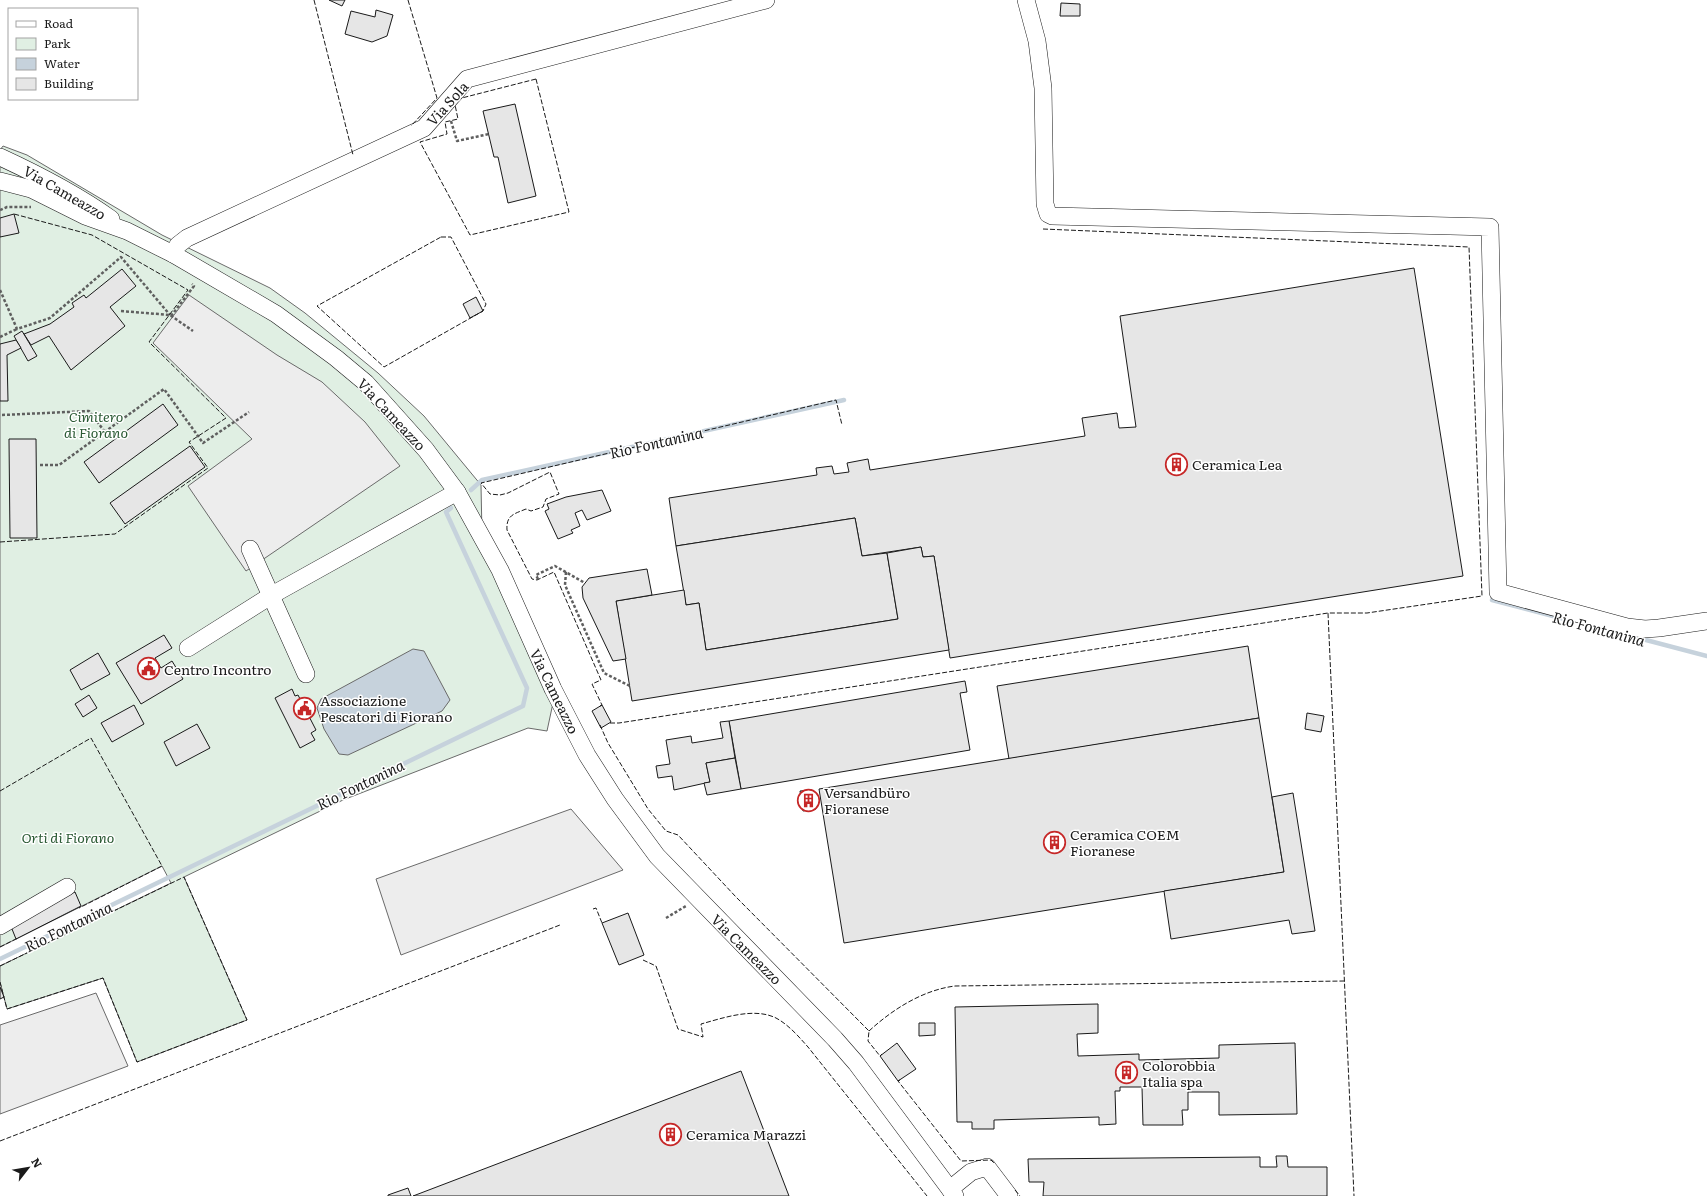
<svg xmlns="http://www.w3.org/2000/svg" width="1707" height="1196" font-family="Literata,serif">
  <rect width="100%" height="100%" fill="#fff"/>
  <path fill="#e0efe3" stroke="#6a6a6a" d="M3,146L27,155L162,235L270,288L305,313L378,373L424,416L481,485L482,535L556,689L547,731L528,728L343,800L184,877L247,1020L137,1062L103,978L7,1009L0,982V966L171,883L162,866L0,947V150Z"/>
  <g fill="#ededed" stroke="#6a6a6a">
    <path d="M189,295L277,355L322,382L365,422L400,466L246,571L188,486L252,439L153,343Z"/>
    <path d="M571,809L623,870L401,955L376,879Z"/>
    <path d="M96,993L128,1066L0,1114V1025Z"/>
  </g>
  <path fill="#c6d2dc" stroke="#6a6a6a" d="M413,649L424,651L450,700L442,711L348,755L339,754L324,729L317,708L321,699Z"/>
  <g fill="none" stroke-linecap="round" stroke-linejoin="round">
    <g stroke="#c6d2dc" stroke-width="4.5">
      <path d="M471,490L482,480L844,400"/>
      <path d="M1492,600L1572,621"/>
      <path d="M1627,635L1707,656"/>
      <path d="M0,959L523,706L527,688L446,512L451,508"/>
    </g>
  </g>
  <g fill="#e6e6e6" stroke="#1a1a1a">
    <path d="M329,0H345L342,6Z"/>
    <path d="M1061,3L1080,4V16H1060Z"/>
    <path d="M376,10L393,15L387,36L372,42L345,34L351,11L375,17Z"/>
    <path d="M515,104L536,196L508,203L498,157H494L483,111Z"/>
    <path d="M14,214L19,233L0,237V218Z"/>
    <path d="M1414,268L1463,576L950,658L934,556L923,557L921,547L862,556L855,518L676,546L669,498L817,475L816,468L832,466L834,474L849,472L847,463L868,459L870,470L1085,436L1082,418L1117,413L1119,428L1136,427L1120,316Z"/>
    <path d="M122,269L136,286L110,307L125,326L71,370L49,336L31,345L24,334L50,324L74,307L72,303L84,295L86,298Z"/>
    <path d="M476,297L483,311L470,318L463,304Z"/>
    <path d="M22,331L37,356L28,361L14,336Z"/>
    <path d="M16,340L21,348L7,355L8,401H0V344Z"/>
    <path d="M163,404L178,425L99,483L84,462Z"/>
    <path d="M9,439H36L37,538H10Z"/>
    <path d="M190,446L205,467L125,524L110,503Z"/>
    <path d="M602,490L611,511L587,520L582,510L575,513L580,526L571,530L573,533L558,539L545,511L549,509L547,504L566,497Z"/>
    <path d="M855,518L862,556L887,553L898,619L706,650L699,603L686,605L676,546Z"/>
    <path d="M921,547L923,557L934,556L949,650L632,701L616,601L684,590L686,605L699,603L706,650L898,619L887,553Z"/>
    <path d="M647,569L652,595L616,601L626,659L613,661L583,598L582,587L589,578Z"/>
    <path d="M164,635L172,648L155,658L161,668L172,661L183,679L141,704L116,663Z"/>
    <path d="M1248,646L1259,718L1009,759L997,686Z"/>
    <path d="M98,653L110,674L81,690L70,670Z"/>
    <path d="M965,681L967,692L960,693L970,750L741,789L729,721Z"/>
    <path d="M292,689L295,696L298,695L316,730L311,733L315,740L300,748L275,698Z"/>
    <path d="M89,695L97,708L83,717L75,704Z"/>
    <path d="M134,705L144,724L112,742L101,723Z"/>
    <path d="M602,705L611,722L601,728L592,711Z"/>
    <path d="M1307,713L1324,716L1321,732L1305,729Z"/>
    <path d="M1259,718L1284,872L844,943L819,789Z"/>
    <path d="M729,721L735,758L706,763L710,782L674,790L672,776L658,778L656,766L670,764L666,740L691,736L692,743L723,738L720,722Z"/>
    <path d="M197,724L210,748L176,766L164,742Z"/>
    <path d="M735,758L741,789L707,795L704,783L710,782L706,763Z"/>
    <path d="M812,790L816,809L803,811L800,791Z"/>
    <path d="M1293,793L1315,931L1292,934L1289,920L1171,939L1164,891L1284,872L1272,797Z"/>
    <path d="M75,892L81,906L16,939L10,924Z"/>
    <path d="M628,913L644,955L619,965L602,923Z"/>
    <path d="M0,987L4,997L0,999Z"/>
    <path d="M1098,1004V1033L1077,1034L1078,1056L1139,1054V1060L1219,1058V1045L1295,1043L1297,1114L1219,1115V1092H1188V1110H1182L1183,1125H1143L1142,1087H1120V1091H1115L1116,1124L1099,1125V1117L994,1120V1129H972V1122H957L955,1007Z"/>
    <path d="M919,1023H935V1035L919,1036Z"/>
    <path d="M897,1043L916,1069L898,1081L880,1056Z"/>
    <path d="M741,1071L789,1196H413Z"/>
    <path d="M1276,1156H1287L1288,1167H1327V1196H1043L1044,1182H1029L1028,1159L1260,1157V1167H1277Z"/>
    <path d="M408,1188L411,1196H388V1195Z"/>
  </g>
  <g fill="none" stroke-linecap="round" stroke-linejoin="round">
    <defs>
      <g id="minor">
        <path d="M1026,0L1037,41L1043,88L1045,204L1048,214L1052,216L1490,227L1498,592L1627,627L1645,629L1659,628L1707,621"/>
        <path d="M0,157C39,175 76,194 111,219"/>
        <path d="M0,181L31,189L85,216L127,231L173,254L276,314L336,358L366,383L426,450L457,492L500,570L553,689L587,755L615,799L657,856L835,1039L856,1063L955,1196"/>
        <path d="M173,254L178,245L187,238L424,128L467,79L766,0"/>
        <path d="M250,549L306,674"/>
        <path d="M188,648L272,595L457,492"/>
        <path d="M0,926L67,887"/>
        <path d="M950,1189L971,1172L987,1167L1009,1196"/>
      </g>
    </defs>
    <use href="#minor" stroke="#1a1a1a" stroke-width="18"/>
    <g stroke="#5f5f5f" stroke-width="2.5" stroke-dasharray="3 2" stroke-linecap="butt">
      <path d="M451,121L457,141L489,134"/>
      <path d="M0,210L7,207H31"/>
      <path d="M0,290L17,329L50,318L121,257L170,315"/>
      <path d="M121,311L170,315L193,331"/>
      <path d="M171,316L194,286L192,284"/>
      <path d="M0,337L17,329"/>
      <path d="M2,415L89,411L105,432"/>
      <path d="M40,465H59L164,389L203,443L249,412"/>
      <path d="M566,572L565,585L604,673L630,686"/>
      <path d="M538,579L536,575L555,566L585,583"/>
      <path d="M666,918L686,906"/>
    </g>
    <use href="#minor" stroke="#fff" stroke-width="17"/>
    <g stroke="#1a1a1a" stroke-width="1" stroke-dasharray="5 2" stroke-linecap="butt">
      <path d="M314,0L353,155"/>
      <path d="M408,0L437,98L411,126"/>
      <path d="M536,79L569,212L470,235L420,142L447,134L445,122L458,119L454,100Z"/>
      <path d="M1043,229L1469,247L1482,596L1367,613H1328L1354,1196"/>
      <path d="M441,237H451L486,304L483,311L384,367L317,306Z"/>
      <path d="M0,542L115,534L208,468L189,442L226,418L149,342L188,290L92,235L14,214"/>
      <path d="M600,706L602,705L592,684L601,680L554,572L537,580L532,579L507,530C506,515 514,514 526,509L531,511L543,507L546,499L559,494L550,472L508,493L500,495L490,494L481,483L836,400L842,425"/>
      <path d="M610,723H619L1328,613"/>
      <path d="M600,725L608,743L648,809L666,831L678,835L736,897L869,1031L868,1041L880,1056L882,1054"/>
      <path d="M0,791L91,738L162,866L79,908"/>
      <path d="M593,909L596,908L602,923"/>
      <path d="M0,947L18,938"/>
      <path d="M643,960L656,966L678,1029L703,1037L701,1024C723,1018 754,1007 776,1018C789,1025 799,1037 808,1047L927,1196"/>
      <path d="M0,966L184,877L247,1020L137,1062L103,978L7,1009L0,982"/>
      <path d="M869,1031C893,1009 923,990 955,986L1345,981"/>
      <path d="M900,1080L898,1081L961,1161L991,1160L994,1163"/>
      <path d="M0,1141L560,925"/>
      <path d="M1015,1190L1020,1196"/>
    </g>
  </g>
  <defs>
    <symbol id="building-ring" viewBox="-11 -11 22 22"><circle r="9.5" fill="#fff" stroke="#c62828" stroke-width="1.5"/><path d="M-4-6H4V6H1V3H-1V6H-4ZM-2.5-4.3h1.7v1.8h-1.7ZM.8-4.3h1.7v1.8H.8ZM-2.5-1h1.7V.8h-1.7ZM.8-1h1.7V.8H.8Z" fill="#c62828"/></symbol>
    <symbol id="civic-ring" viewBox="-11 -11 22 22"><circle r="9.5" fill="#fff" stroke="#c62828" stroke-width="1.5"/><path d="M-.6-6.5H3V-4.5H.6V-3L4-1V1h2V6H-6V1h2V-1L-.6-3ZM-1.2 2.5V6h2.4V2.5Z" fill="#c62828"/></symbol>
  </defs>
  <g fill-rule="evenodd">
    <use href="#building-ring" x="1164" y="452" width="25" height="25"/>
    <use href="#civic-ring" x="136" y="656" width="25" height="25"/>
    <use href="#civic-ring" x="292" y="696" width="25" height="25"/>
    <use href="#building-ring" x="796" y="788" width="25" height="25"/>
    <use href="#building-ring" x="1042" y="830" width="25" height="25"/>
    <use href="#building-ring" x="1114" y="1060" width="25" height="25"/>
    <use href="#building-ring" x="658" y="1122" width="25" height="25"/>
  </g>
  <g text-anchor="middle" dominant-baseline="central" stroke-width="3" stroke-linejoin="round" paint-order="stroke">
    <g font-size="14" fill="#1a1a1a" stroke="#fff">
      <text transform="translate(447 103) rotate(-48)">Via Sola</text>
      <text transform="translate(65 192) rotate(30)">Via Cameazzo</text>
      <text transform="translate(392 414) rotate(47)">Via Cameazzo</text>
      <text transform="translate(555 691) rotate(64)">Via Cameazzo</text>
      <text transform="translate(747 949) rotate(45)">Via Cameazzo</text>
    </g>
    <g font-size="14" font-style="italic" fill="#2b5a34" stroke="#fff">
      <text x="96" y="416">Cimitero<tspan x="96" dy="16">di Fiorano</tspan></text>
      <text x="68" y="837">Orti di Fiorano</text>
    </g>
    <g font-size="14" fill="#1a1a1a" stroke="#fff" text-anchor="start">
      <text x="1192" y="464">Ceramica Lea</text>
      <text x="164" y="669">Centro Incontro</text>
      <text x="320" y="700">Associazione<tspan x="320" dy="16">Pescatori di Fiorano</tspan></text>
      <text x="824" y="792">Versandbüro<tspan x="824" dy="16">Fioranese</tspan></text>
      <text x="1070" y="834">Ceramica COEM<tspan x="1070" dy="16">Fioranese</tspan></text>
      <text x="1142" y="1065">Colorobbia<tspan x="1142" dy="16">Italia spa</tspan></text>
      <text x="686" y="1134">Ceramica Marazzi</text>
    </g>
    <g font-size="15" font-style="italic" fill="#1a1a1a" stroke="#fff">
      <text transform="translate(656 442) rotate(-13)">Rio Fontanina</text>
      <text transform="translate(1599 628) rotate(15)">Rio Fontanina</text>
      <text transform="translate(360 784) rotate(-26)">Rio Fontanina</text>
      <text transform="translate(68 926) rotate(-26)">Rio Fontanina</text>
    </g>
  </g>
  <rect x="8" y="8" width="130" height="92" fill="#ffffff" stroke="#a3a3a3"/>
  <rect x="16" y="21" width="20" height="6" fill="#ffffff" stroke="#a3a3a3"/>
  <text x="44" y="28" font-size="12" fill="#1a1a1a">Road</text>
  <rect x="16" y="38" width="20" height="12" fill="#e0efe3" stroke="#a3a3a3"/>
  <text x="44" y="48" font-size="12" fill="#1a1a1a">Park</text>
  <rect x="16" y="58" width="20" height="12" fill="#c6d2dc" stroke="#a3a3a3"/>
  <text x="44" y="68" font-size="12" fill="#1a1a1a">Water</text>
  <rect x="16" y="78" width="20" height="12" fill="#e6e6e6" stroke="#a3a3a3"/>
  <text x="44" y="88" font-size="12" fill="#1a1a1a">Building</text>
  <g transform="translate(28 1168) rotate(59)" stroke="#ffffff" stroke-width="3" paint-order="stroke">
  <path d="M0-3L7 15L0 10L-7 15Z" fill="#1a1a1a"/>
  <text y="-6" font-size="11" font-weight="bold" text-anchor="middle" fill="#1a1a1a">N</text>
  </g>
</svg>
